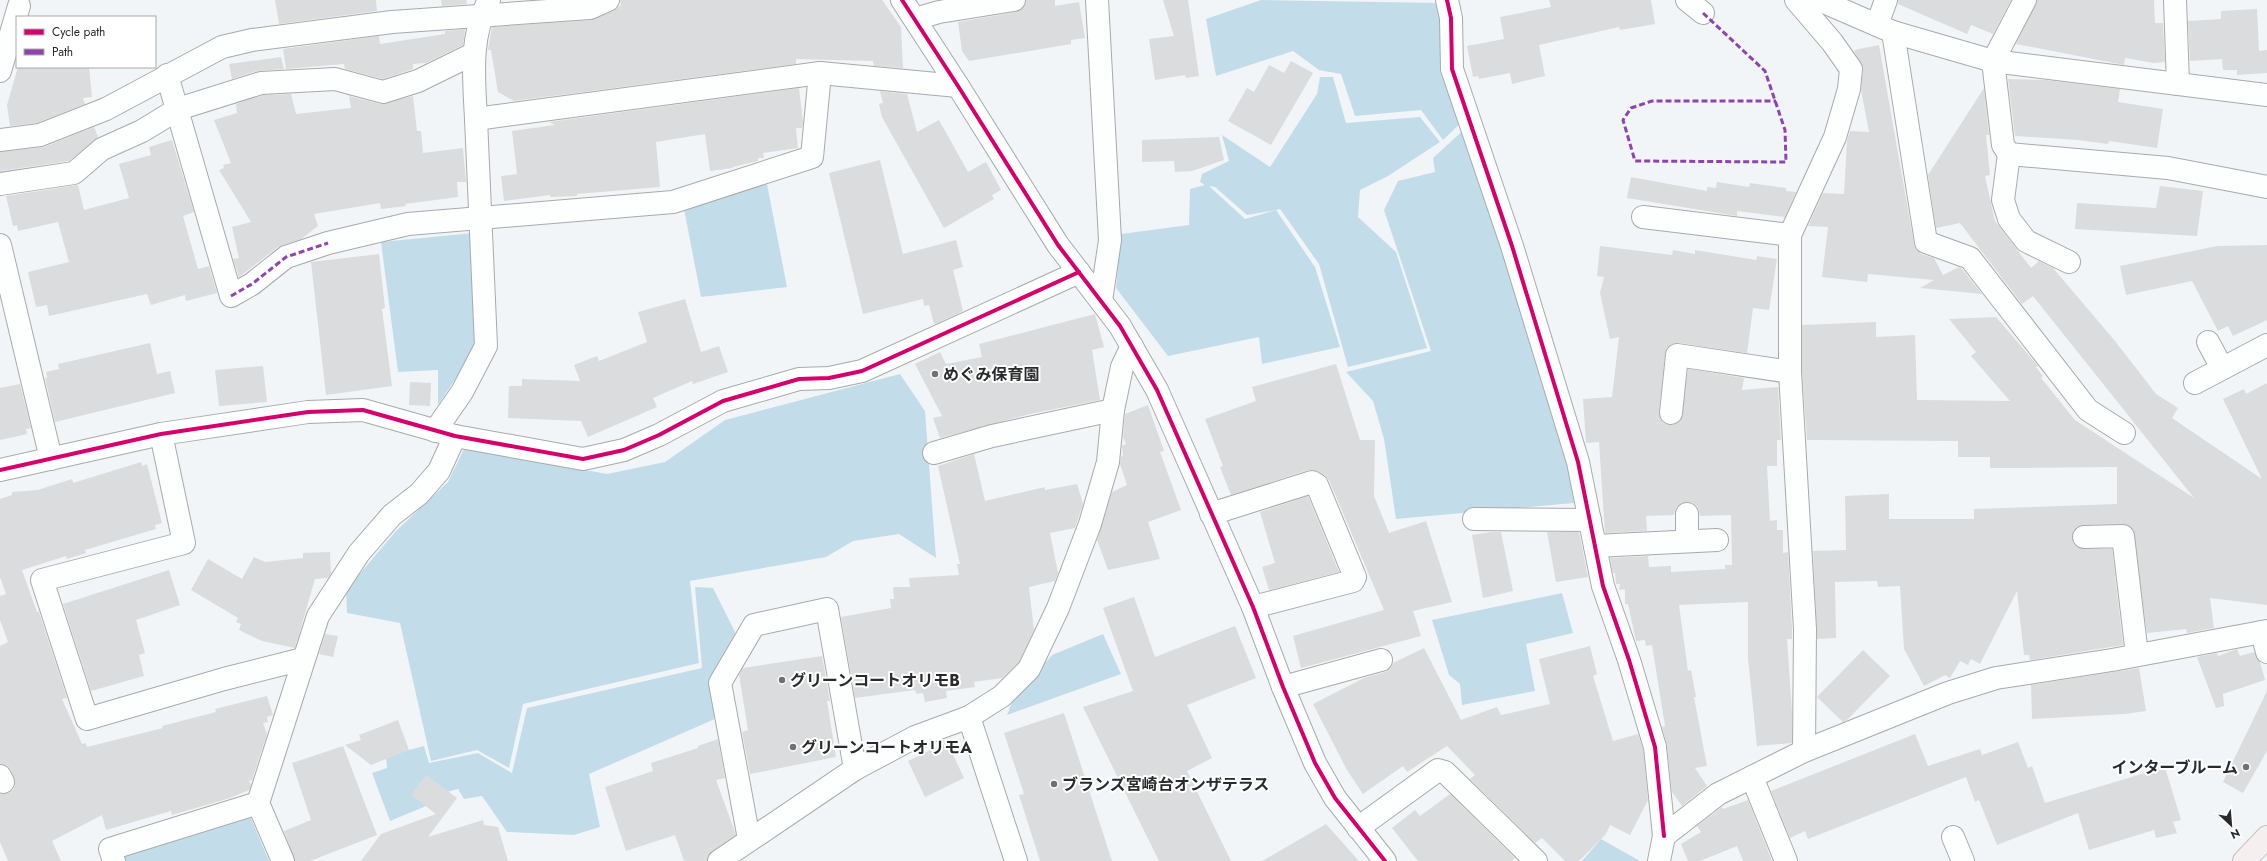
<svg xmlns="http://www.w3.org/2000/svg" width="2267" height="861" font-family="Jost,'Noto Sans JP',sans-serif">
  <rect width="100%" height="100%" fill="#f2f5f7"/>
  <g fill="#c2dde9" fill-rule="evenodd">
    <path d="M1261,0L1441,3L1463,121L1443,140L1421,110L1355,116L1341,74L1319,70L1293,51L1216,76L1206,19Z"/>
    <path d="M1320,77H1333L1346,123L1420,117L1440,142L1388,176L1360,190L1358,217L1396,252L1427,348L1348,367L1319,264L1280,209L1276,210L1315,267L1340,347L1262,364L1259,337L1168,356L1116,288L1121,234L1189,225L1190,189L1205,185L1200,182L1202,174L1229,161L1222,135L1270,167L1317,94ZM1209,186L1215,187L1247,215L1276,210L1245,219Z"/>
    <path d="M1470,124L1563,436L1574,503L1396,519L1384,439L1373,401L1346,372L1431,351L1384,210L1398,181L1435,172L1433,158Z"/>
    <path d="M767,184L787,287L701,297L684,209Z"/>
    <path d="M473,233L477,346L438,405V370L398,372L381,242Z"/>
    <path d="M900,374L925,411L936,558L899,534L853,541L826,557L690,581L699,663L523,704L509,768L477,750L431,761L400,623L347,613L346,590L396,531L448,482L465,447L607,474L665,462L725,420Z"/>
    <path d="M695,587L713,588L738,638L709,678L715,719L589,774L600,827L574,835L507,832L482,796L464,799L458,789L439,794L438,801L390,821L372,773L387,768L386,756L424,746L429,763L478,753L512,773L527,708L702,668Z"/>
    <path d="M1562,593L1573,633L1526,644L1535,691L1462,705L1460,684L1449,675L1432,620Z"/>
    <path d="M1103,634L1121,674L1007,715L1013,700L1052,655Z"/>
    <path d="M250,816L269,861H123L119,852Z"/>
    <path d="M1601,839L1640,861H1582Z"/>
  </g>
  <g fill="#dadcde">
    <path d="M275,0H376L377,11L279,24Z"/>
    <path d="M441,0H466L467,4L442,6Z"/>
    <path d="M620,0H882L901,27L903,68L874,66L873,61L796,59V64L514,101L498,92L491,50H488L492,27L591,20L613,11L621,5Z"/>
    <path d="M1026,0H1055V6L1079,2L1085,38L1071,40V44L969,61L962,51L958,22L1016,12L1022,9Z"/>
    <path d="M1163,0H1188L1199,76L1186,78L1185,75L1155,80L1149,39L1174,36Z"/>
    <path d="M1549,0H1651L1655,24L1620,30L1619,27L1539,45L1545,76L1512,84L1510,73L1479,79L1478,76L1473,77L1467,46L1504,39L1500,17L1551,7Z"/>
    <path d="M1898,0H2011L1993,34L1971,25L1967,34L1898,4Z"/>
    <path d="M2037,0H2154L2155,23H2163L2165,62L2154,63L2125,58L2124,65L2016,44Z"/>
    <path d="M2257,9L2259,51L2267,50V73L2237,75V70H2223L2222,59L2190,61L2188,21L2221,19V11Z"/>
    <path d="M465,29L463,45L426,63L413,64V69L383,79L345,69L344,64L286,69L283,49L379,36L380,44L445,34V31Z"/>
    <path d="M1879,45L1914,244L1921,254L1934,258L1943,275L1959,267L1962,269L1982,294L1920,288L1934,280L1868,274L1867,282L1822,277L1828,227L1808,226L1823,193L1844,194L1847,141L1850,131L1869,132L1861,90L1863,70L1854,50Z"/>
    <path d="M281,57L284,69L257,71L232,79L229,64Z"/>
    <path d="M1291,61L1313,73L1271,145L1228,121L1247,88L1254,92L1269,65L1284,73Z"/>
    <path d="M18,67H89L92,97L83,98L85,104L37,123L10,126L7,105Z"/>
    <path d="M2008,79L2045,80L2120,89L2118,102L2163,109L2157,148L2109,141L2108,144L2078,140L2015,136Z"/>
    <path d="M799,88L803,122L802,128H796L798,148L763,153L764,158H758V161L733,167V168L710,171L705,134L656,142L660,187L577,194V196L550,197V195L504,201L501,176L517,174L512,131L555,125L549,122Z"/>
    <path d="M1984,88L1989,135H1986L1990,175L1985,176L1995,221L2031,268L2039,261L2053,268L2115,341L2156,394L2178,408L2172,418L2262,479L2223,399L2244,389L2246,394L2267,383V605L2210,598L2214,628L2187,633L2186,629L2147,633L2133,529L2123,524L2083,525L2077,527L2073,531V543L2078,548L2112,549L2123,645L2030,660L2029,655H2024L2017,591L1980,664L1971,659L1968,665L1960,661L1950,678L1945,675L1924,686L1904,649L1900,586L1878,587L1877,581L1835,582L1836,638L1817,639L1813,551L1846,550L1845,496L1889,494V519H1974V509L2117,504V467L1990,468V457H1958V441L1807,440L1802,372V325L1876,322V337L1915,335L1917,400L2010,401L1971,356L1976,352L1949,319L1996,317L2038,366L2036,367L2043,376L2041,378L2075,420L2194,498L2033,296L2022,304L1960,223L1936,228L1928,175Z"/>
    <path d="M880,91L907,94L917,132L939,120L968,172L986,162L1001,190L992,195L994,199L944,228L882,117L879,104L883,103Z"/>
    <path d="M291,94L296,114L351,108L349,96L380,104L413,96L417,131H421L423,153L463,148L466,182H457L458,197L405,204L406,206L381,209L380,203L314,214L318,226L301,239L278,247L239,277L233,259L239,258L232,227L251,222L219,170L224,168L223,165L231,163L214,120L237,113L236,104L263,95Z"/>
    <path d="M94,127L98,137L69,161L0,171V152L44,147Z"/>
    <path d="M1219,137L1224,160L1192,171L1175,172L1174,161L1142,162V140Z"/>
    <path d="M172,140L194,212L183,216L198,269L209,266L217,293L186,301L185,295L151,305L147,294L49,316L47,305L36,307L28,272L69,262L58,222L18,231L17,225L13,226L6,196L78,185L84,210L129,198L119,164L151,155L149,147Z"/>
    <path d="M880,160L903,254L956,240L963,267L953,270L963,311L938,323L934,324L929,305L924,306L923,299L863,314L829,173Z"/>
    <path d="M1631,177L1707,191V187L1716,188L1717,182L1749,187L1750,183L1786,188V191L1796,192L1785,217L1737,211V216L1627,198Z"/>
    <path d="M2160,186L2203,191L2197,236L2075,229L2077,203L2156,208Z"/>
    <path d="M2267,245V320L2233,336L2228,326L2218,331L2192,281L2126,295L2120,266L2217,246Z"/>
    <path d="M1600,246L1672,255L1673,250L1695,254V250L1756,260L1757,256L1777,259L1769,310L1753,308L1747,353L1679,343L1672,344L1667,348L1665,354L1659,412L1663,423L1669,425L1676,424L1681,420L1688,369L1744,378L1742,390L1778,387L1781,440H1777V466H1767L1770,521L1777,520V530H1783V553L1788,552L1792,629V639H1787L1792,712V743L1757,746L1748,658V602L1679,605L1688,671L1691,670L1696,697H1694L1707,766L1695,768L1707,786L1682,806L1672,792L1667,746L1662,727L1665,726L1652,645L1646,646L1645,640L1636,641L1628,604H1625V589L1619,590L1620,584H1616L1615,573H1613L1610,558L1648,556L1649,567L1671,566V572L1725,569V565H1732L1731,515L1700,516L1698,507L1693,503L1687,502L1676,507L1674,515L1646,516L1647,531L1605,533L1599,442L1586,443L1583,399L1612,397L1619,337L1610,339L1600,293L1604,277L1597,276Z"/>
    <path d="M379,254L385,308L382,309L392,386L326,395L311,262Z"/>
    <path d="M685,299L701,352L719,346L728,372L693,384L692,381L653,398L657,407L588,437L581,421L508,418L509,386H522V379L580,381L574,365L597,356L599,361L647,342L638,312Z"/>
    <path d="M1095,314L1104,347L1092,350L1100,400L1030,414L940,438L933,418L942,416L915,364L940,352L946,364L982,357L979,344Z"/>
    <path d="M150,343L157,374L170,371L175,393L55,422L45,378H47L46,372L59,369L58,364Z"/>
    <path d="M1336,364L1360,440H1375L1374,496L1389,533L1426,521L1452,602L1413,611L1421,636L1301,668L1293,636L1384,610L1329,480L1324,475L1314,470H1308L1231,495L1220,467L1223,466L1205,419L1256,401L1252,387Z"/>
    <path d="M263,366L267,402L219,406L215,370Z"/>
    <path d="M410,382L431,383L430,406L409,405Z"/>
    <path d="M20,384L31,428L26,429L27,434L0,440V388Z"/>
    <path d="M1148,405L1164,451L1160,452L1181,510L1148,522L1160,559L1108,570L1097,540L1112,492L1127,485L1120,464L1121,457L1123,456L1122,446L1126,444L1123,437L1125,414Z"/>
    <path d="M974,454L985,501L1045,487V490L1077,484L1083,504L1075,528L1050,533L1058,573L1055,581L1029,587L1034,630L1019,662L1002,678L974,682L975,687L946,691L947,698L925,702L923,693L916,694L915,690L855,698L841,617L891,608L890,599H894L893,587H910L909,578L959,575L957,564H960L938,466Z"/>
    <path d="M141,462L142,466L147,464L162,523L155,525L156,529L85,550L86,553L67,559L66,556L22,570L37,612H39L67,698L62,699L82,744L86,743L87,747L163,728L162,726L216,712L215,709L267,696L273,715L267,717L268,722L263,723L267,734L252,780L249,781L251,785L249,790L230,798L172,815L171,811L106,830L102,815L52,841L61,861H8L0,842V794L9,793L14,789L15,782L11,770L7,765L0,764V646L8,642L0,620V596L6,594L0,577V499L12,495V492L38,490L72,479L73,483Z"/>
    <path d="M1308,496L1339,572L1269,590L1262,567L1275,563L1260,512Z"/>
    <path d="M1491,532H1501L1513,591L1483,598L1472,535Z"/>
    <path d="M1547,532H1579L1588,577L1556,582Z"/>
    <path d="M330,552L331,574L328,578L315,579L295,648L262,641L239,630L241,624L236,622L238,618L191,590L208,559L242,579L254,557L265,562L303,558V553Z"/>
    <path d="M169,570L180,605L136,620L145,653L139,655L144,676L91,691L63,604Z"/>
    <path d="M1134,597L1155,657L1235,626L1256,678L1187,705L1212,758L1187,771L1231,861H1159L1083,707L1133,691L1103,608Z"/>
    <path d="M325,634L338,636L333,657L319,654Z"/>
    <path d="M1590,646L1597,674L1593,676L1613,741L1638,734L1643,749L1648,800L1630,835L1610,825L1606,834L1579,861H1565L1542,838L1535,843L1470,779L1475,775L1447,746L1407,772L1403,766L1363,794L1347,770L1313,704L1364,678L1385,672L1390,668L1393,663L1424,648L1461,720L1497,707L1501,715L1550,704L1539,659Z"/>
    <path d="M2237,649L2240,656L2254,652L2260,662L2265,680L2223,694L2224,706L2216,708L2197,657L2217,653L2218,656Z"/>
    <path d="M1863,650L1890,676L1847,720L1843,722L1817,697Z"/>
    <path d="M822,656L830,701H827L836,757L750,774L742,732L748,730L739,675L743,668Z"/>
    <path d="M2139,668L2146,711L2125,714L2032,719L2031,685Z"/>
    <path d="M2267,691V751L2243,793L2223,782Z"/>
    <path d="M1064,713L1112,861H1040L1019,795L1024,794L1004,733Z"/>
    <path d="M398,720L409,750L371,765L345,745L361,740L359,735Z"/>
    <path d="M1915,734L1928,766L1980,749L1982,755L2018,742L2028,768L2032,766L2045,803L2165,767L2181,820L2173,822L2177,833L2156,838L2154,830L2089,850L2078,813L1997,845L1979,800L1975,802L1966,777L1808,839L1805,831L1790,838L1771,791Z"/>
    <path d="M718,739L725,778L716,780L736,835L712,851L707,861H684L675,835L626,851L605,787L653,771L651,763L698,748V746Z"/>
    <path d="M947,742L964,778L925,797L908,761Z"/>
    <path d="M343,746L377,835L310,861H295L284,831L311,820L292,763Z"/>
    <path d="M426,775L457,798L428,837L483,820L484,825L498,827L508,861H361L381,834L436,814L411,795Z"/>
    <path d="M1450,794L1515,858L1512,861H1418L1392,828L1415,810L1420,816Z"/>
    <path d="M1748,800L1772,861H1743L1737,846L1700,861H1688L1681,844L1701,832L1697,826L1722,807L1723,809Z"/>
    <path d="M1326,824L1359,861H1262Z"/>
  </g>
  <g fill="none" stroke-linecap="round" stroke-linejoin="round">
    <defs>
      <g id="minor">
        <path d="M489,0C469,38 474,78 476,119L820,73L958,86"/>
        <path d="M902,0L958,86L1058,245L1120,326L1157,390L1253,607L1283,687L1315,763L1335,798L1385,861"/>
        <path d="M1097,0L1110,240L1101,301"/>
        <path d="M1447,0L1451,18L1452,69L1512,246L1578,462L1603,586L1629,660L1655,747L1664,836"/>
        <path d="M1687,0L1703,13"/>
        <path d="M1796,0L1832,42L1851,69L1849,89L1835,137L1790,235V372L1805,629L1804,751"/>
        <path d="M1819,0L1893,32L1993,61L2267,95"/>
        <path d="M2025,0L1993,61L2003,145L2009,154L2168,168L2267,187"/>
        <path d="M2175,0L2178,84"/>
        <path d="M915,19L939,12L1014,0"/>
        <path d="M1877,25L1886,0"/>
        <path d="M1893,32L1926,242L1970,258L2088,410L2124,433"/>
        <path d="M0,71L19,6"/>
        <path d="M167,75L231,296L252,284L286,257L328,243L408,224L673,202L812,157L820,73"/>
        <path d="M0,140L40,135L106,109L222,47L252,40L392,22L590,8L608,0"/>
        <path d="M2009,154L2003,200L2009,219L2026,241L2069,262"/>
        <path d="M0,184L74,173L102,149L142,131L178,109L261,83L335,79L383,92L418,81L473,54"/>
        <path d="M1643,217L1790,235"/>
        <path d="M0,245L51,459"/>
        <path d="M2208,342L2222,368"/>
        <path d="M2195,383L2267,345"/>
        <path d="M1671,413L1677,355L1790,372"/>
        <path d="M435,431L462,392L486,346L476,119"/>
        <path d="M161,434L184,543L42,580L87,719L224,679L303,659"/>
        <path d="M934,453L992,436L1113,410"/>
        <path d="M0,470L161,434L308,412L363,410L455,436L583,459L624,450L659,435L723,401L799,379L829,378L862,371L1079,272"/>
        <path d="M1211,514L1312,482L1317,485L1355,577L1353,581L1253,607"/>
        <path d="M1474,519L1590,520"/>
        <path d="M2084,537L2123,536L2137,655"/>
        <path d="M1687,541V514"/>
        <path d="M1595,546L1717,540"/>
        <path d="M2262,632L2267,652"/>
        <path d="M1283,687L1381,660"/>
        <path d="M969,717L1016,861"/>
        <path d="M0,776L3,782"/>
        <path d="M1752,777L1786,861"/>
        <path d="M1358,828L1438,770L1445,772L1536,861"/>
        <path d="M1953,837L1963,861"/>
        <path d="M749,839L720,683L754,625L827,609L855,769"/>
        <path d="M114,861L110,849L258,803"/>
        <path d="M283,861L258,803L318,616L359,553L392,515L419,494L439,471L455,436"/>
        <path d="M719,861L855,769L915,737L969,717L1002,696L1029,669L1058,608L1090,524L1108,462L1113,410L1122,367L1132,346"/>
        <path d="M1659,861L1664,836L1718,794L1804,751L1948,693L1996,678L2112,660L2267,631"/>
      </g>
      <path id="highway" d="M2244,861L2267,837"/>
    </defs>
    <use href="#minor" stroke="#a8aaab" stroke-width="24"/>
    <use href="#highway" stroke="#c7c2c4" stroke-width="24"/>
    <use href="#minor" stroke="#fdfefe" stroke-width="22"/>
    <use href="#highway" stroke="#f5eff0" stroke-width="22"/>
    <g stroke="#8e44ad" stroke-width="3" stroke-dasharray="6 3" stroke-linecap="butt">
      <path d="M1703,13L1765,71L1785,130L1786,162L1635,161L1623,120L1631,108L1652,101H1776"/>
      <path d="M231,296L252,284L286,257L328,243"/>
    </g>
    <defs>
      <g id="cycleway">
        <path d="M902,0L958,86L1058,245L1120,326L1157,390L1253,607L1283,687L1315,763L1335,798L1385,861"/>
        <path d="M1447,0L1451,18L1452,69L1512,246L1578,462L1603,586L1629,660L1655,747L1664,836"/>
        <path d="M0,470L161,434L308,412L363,410L455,436L583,459L624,450L659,435L723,401L799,379L829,378L862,371L1079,272"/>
      </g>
    </defs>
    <use href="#cycleway" stroke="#fff" stroke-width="6"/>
    <use href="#cycleway" stroke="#d6006c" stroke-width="4"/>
  </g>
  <g fill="#6f7172" stroke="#fff" stroke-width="1.5">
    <circle cx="935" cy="374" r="4"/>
    <circle cx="782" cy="680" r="4"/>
    <circle cx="793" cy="747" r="4"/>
    <circle cx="2246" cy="767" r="4"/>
    <circle cx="1054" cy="784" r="4"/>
  </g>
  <g text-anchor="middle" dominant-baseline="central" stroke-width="4" stroke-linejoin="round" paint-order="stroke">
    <g font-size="16" font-weight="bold" fill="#282a2b" stroke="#fff" text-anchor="start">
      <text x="943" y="374">めぐみ保育園</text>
      <text x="790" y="680">グリーンコートオリモB</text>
      <text x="801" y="747">グリーンコートオリモA</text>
      <text x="2238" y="767" text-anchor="end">インターブルーム</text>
      <text x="1062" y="784">ブランズ宮崎台オンザテラス</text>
    </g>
  </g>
  <rect x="16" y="16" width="140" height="52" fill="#ffffff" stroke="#a9aaaa"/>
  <rect x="24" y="29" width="20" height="6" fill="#d6006c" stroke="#a9aaaa"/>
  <text x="52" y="36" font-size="12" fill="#282a2b">Cycle path</text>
  <rect x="24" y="49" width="20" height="6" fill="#8e44ad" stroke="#a9aaaa"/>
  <text x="52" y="56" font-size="12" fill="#282a2b">Path</text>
  <g transform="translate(2231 825) rotate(154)" stroke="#ffffff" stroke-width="3" paint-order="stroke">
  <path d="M0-3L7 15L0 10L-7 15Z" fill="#282a2b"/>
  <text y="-6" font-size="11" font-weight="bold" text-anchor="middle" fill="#282a2b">N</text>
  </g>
</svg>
